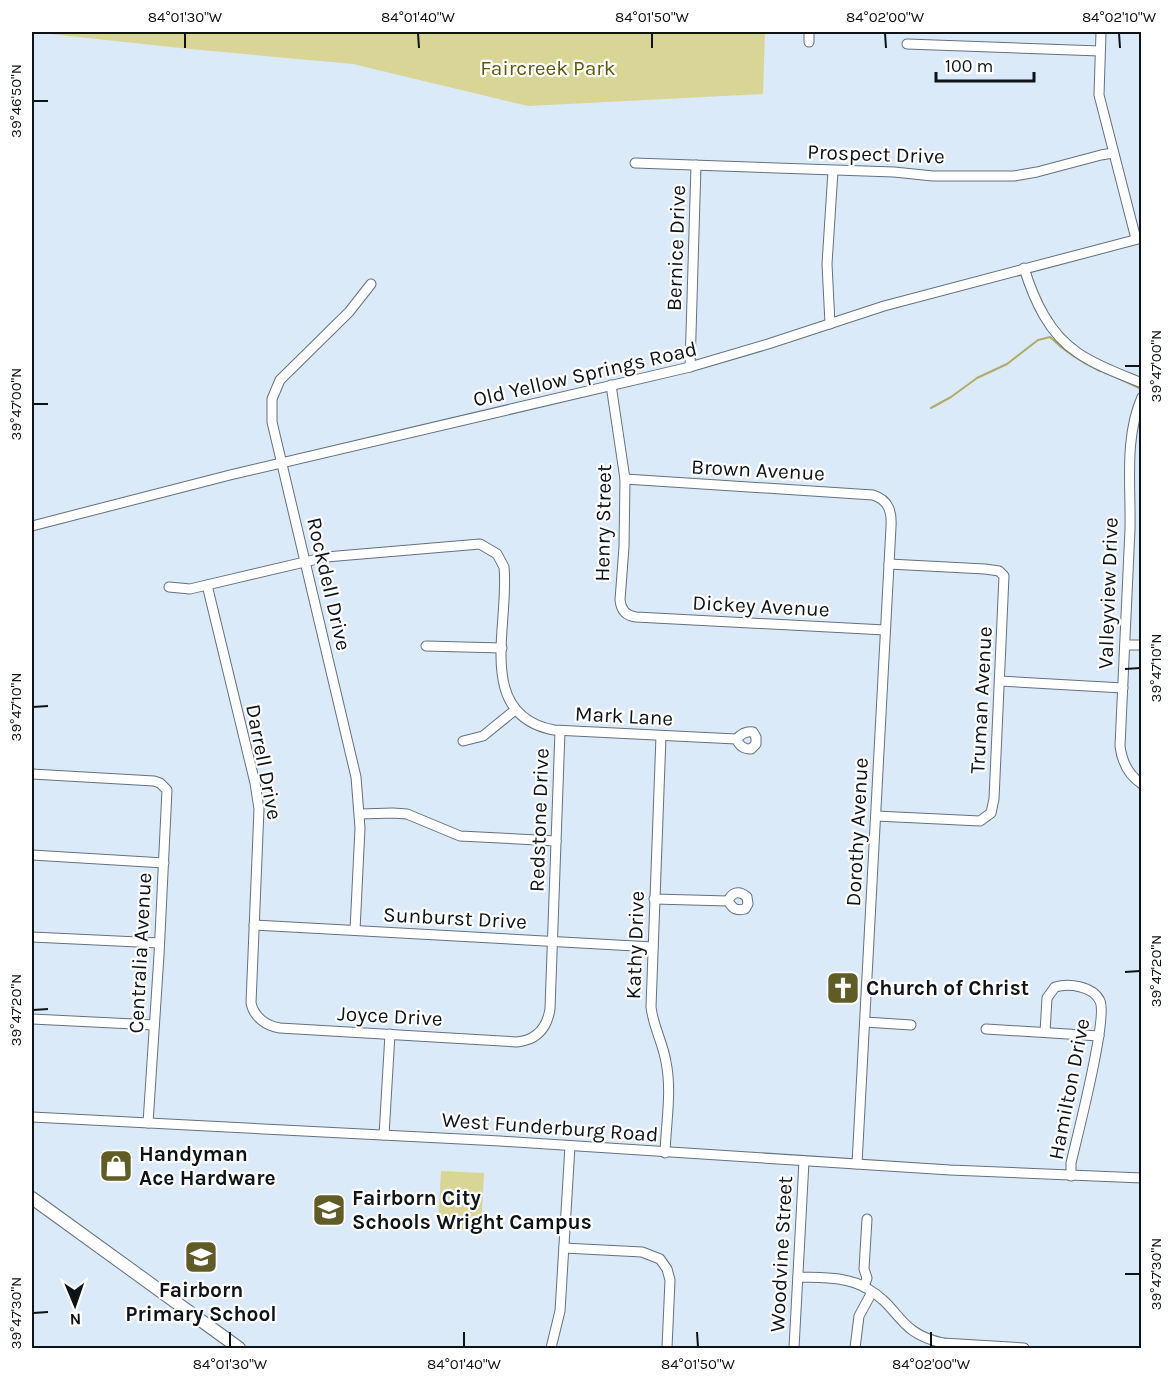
<svg xmlns="http://www.w3.org/2000/svg" width="1173" height="1380" font-family="Karla,sans-serif">
  <rect width="100%" height="100%" fill="#dbeaf8"/>
  <g fill="#d8d596">
    <path d="M32,32H765L763,94L528,106L353,64L190,49Z"/>
    <path d="M441,1171L484,1173L481,1231L438,1228Z"/>
  </g>
  <g fill="none" stroke-linecap="round" stroke-linejoin="round">
    <g stroke="#afab6b" stroke-width="2">
      <path d="M1114,376L1139,388"/>
      <path d="M931,408L951,397L977,378L1007,364L1038,340L1050,337C1065,352 1081,362 1100,371"/>
    </g>
    <defs>
      <g id="minor">
        <path d="M1101,32L1099,95L1136,239"/>
        <path d="M809,42V32"/>
        <path d="M907,44L1100,51"/>
        <path d="M635,163L894,172L933,176H1014L1037,172L1101,155L1113,153"/>
        <path d="M1024,268C1034,300 1049,334 1078,353C1097,366 1120,374 1142,383"/>
        <path d="M830,324L827,264L833,171"/>
        <path d="M690,367L696,165"/>
        <path d="M611,385L625,479L624,547L620,600C621,610 626,616 636,617L885,630"/>
        <path d="M1142,397C1124,438 1131,485 1130,529C1127,601 1123,673 1120,746C1122,762 1128,775 1142,784"/>
        <path d="M625,479L873,495C889,500 892,512 891,527L857,1164"/>
        <path d="M32,526L230,475L690,367L768,344L884,306L1142,238"/>
        <path d="M207,585L255,783L259,809L251,1003C254,1017 266,1026 280,1028L517,1042C537,1040 547,1028 550,1009L560,731"/>
        <path d="M169,587L190,589L326,557L480,544L497,554L504,567C510,624 474,715 554,730L736,739C740,746 743,749 751,749L756,744V737L753,732C745,731 742,734 736,739"/>
        <path d="M1125,645H1142"/>
        <path d="M426,646L502,648"/>
        <path d="M1000,681L1123,688"/>
        <path d="M661,736L651,1007C653,1026 663,1043 666,1062C672,1091 666,1123 665,1153"/>
        <path d="M463,741L483,736L515,710"/>
        <path d="M32,774L154,781L160,783L167,790L159,955L148,1123"/>
        <path d="M360,814L393,813L407,814L460,836L556,841"/>
        <path d="M876,816L980,821L991,813L994,799L1004,576L999,571L985,569L889,564"/>
        <path d="M32,855L164,863"/>
        <path d="M654,899L728,901C733,909 736,911 745,909L748,904L747,897C739,890 732,892 728,901"/>
        <path d="M254,925L653,947"/>
        <path d="M355,930L360,828L356,777L272,422V399L280,380L349,312L371,284"/>
        <path d="M32,937L159,943"/>
        <path d="M32,1019L154,1025"/>
        <path d="M865,1022L911,1025"/>
        <path d="M986,1029L1099,1036"/>
        <path d="M1045,1032L1047,998L1055,987C1069,983 1093,986 1100,1001C1108,1018 1077,1137 1071,1163V1176"/>
        <path d="M32,1117L500,1141L950,1170L1142,1178"/>
        <path d="M384,1135L390,1034"/>
        <path d="M564,1248L642,1252L660,1259L667,1269L670,1280L667,1348"/>
        <path d="M798,1277C822,1278 847,1276 868,1289C901,1308 897,1333 943,1343L1024,1348"/>
        <path d="M864,1287L867,1278L864,1269L867,1219"/>
        <path d="M551,1348L560,1311L570,1146"/>
        <path d="M794,1348L804,1161"/>
        <path d="M855,1348L859,1316L872,1292"/>
      </g>
      <path id="major" d="M32,1198L239,1348"/>
    </defs>
    <use href="#minor" stroke="#65717e" stroke-width="11"/>
    <use href="#major" stroke="#65717e" stroke-width="14"/>
    <use href="#minor" stroke="#fff" stroke-width="9"/>
    <use href="#major" stroke="#fff" stroke-width="12"/>
  </g>
  <path fill="none" stroke="#0e1318" stroke-width="2" d="M185,33V48M418,33L419,48M652,33V48M885,33L886,48M1119,33L1120,48M33,101H48M1125,366H1140M33,404H48M1125,669L1140,668M33,707L48,706M1125,972L1140,971M33,1010L48,1009M1125,1274H1140M33,1313L48,1312M230,1332V1347M464,1332V1347M697,1332L698,1347M931,1332V1347"/>
  <defs>
    <symbol id="church-square" viewBox="-11 -11 22 22"><rect x="-9" y="-9" width="18" height="18" rx="4" fill="#5f5c28" stroke="#fff"/><path d="M-1.2-6h2.4v3.5h3.3v2.4h-3.3V6h-2.4V-.1h-3.3v-2.4h3.3Z" fill="#fff"/></symbol>
    <symbol id="shop-square" viewBox="-11 -11 22 22"><rect x="-9" y="-9" width="18" height="18" rx="4" fill="#5f5c28" stroke="#fff"/><path d="M-5-2.5h2.3a2.7 3.5 0 0 1 5.4 0H5L5.5 6h-11ZM-1.5-2.5h3a1.5 2.3 0 0 0-3 0Z" fill="#fff"/></symbol>
    <symbol id="school-square" viewBox="-11 -11 22 22"><rect x="-9" y="-9" width="18" height="18" rx="4" fill="#5f5c28" stroke="#fff"/><path d="M0-5L7-2L0 1L-7-2ZM-4 1L0 2.5L4 1V4Q0 6-4 4Z" fill="#fff"/></symbol>
  </defs>
  <g fill-rule="evenodd">
    <use href="#church-square" x="824" y="969" width="38" height="38"/>
    <use href="#shop-square" x="97" y="1147" width="38" height="38"/>
    <use href="#school-square" x="310" y="1191" width="38" height="38"/>
    <use href="#school-square" x="182" y="1238" width="38" height="38"/>
  </g>
  <g text-anchor="middle" dominant-baseline="central" stroke-width="4.5" stroke-linejoin="round" paint-order="stroke">
    <g font-size="21" fill="#5e590c" stroke="#fff">
      <text x="548" y="68">Faircreek Park</text>
    </g>
    <g font-size="21" fill="#0e1318" stroke="#fff">
      <text transform="translate(876 154) rotate(2)">Prospect Drive</text>
      <text transform="translate(676 248) rotate(-88)">Bernice Drive</text>
      <text transform="translate(585 374) rotate(-13)">Old Yellow Springs Road</text>
      <text transform="translate(758 470) rotate(3)">Brown Avenue</text>
      <text transform="translate(603 523) rotate(-89)">Henry Street</text>
      <text transform="translate(329 584) rotate(77)">Rockdell Drive</text>
      <text transform="translate(1108 593) rotate(-88)">Valleyview Drive</text>
      <text transform="translate(761 606) rotate(3)">Dickey Avenue</text>
      <text transform="translate(981 700) rotate(-87)">Truman Avenue</text>
      <text transform="translate(624 716) rotate(3)">Mark Lane</text>
      <text transform="translate(264 762) rotate(79)">Darrell Drive</text>
      <text transform="translate(539 820) rotate(-88)">Redstone Drive</text>
      <text transform="translate(857 832) rotate(-87)">Dorothy Avenue</text>
      <text transform="translate(455 918) rotate(3)">Sunburst Drive</text>
      <text transform="translate(635 945) rotate(-88)">Kathy Drive</text>
      <text transform="translate(140 953) rotate(-87)">Centralia Avenue</text>
      <text transform="translate(390 1016) rotate(3)">Joyce Drive</text>
      <text transform="translate(1069 1089) rotate(-79)">Hamilton Drive</text>
      <text transform="translate(550 1127) rotate(4)">West Funderburg Road</text>
      <text transform="translate(781 1254) rotate(-87)">Woodvine Street</text>
    </g>
    <g font-size="21" font-weight="bold" fill="#0e1318" stroke="#fff" text-anchor="start">
      <text x="866" y="988">Church of Christ</text>
      <text x="139" y="1154">Handyman<tspan x="139" dy="24">Ace Hardware</tspan></text>
      <text x="352" y="1198">Fairborn City<tspan x="352" dy="24">Schools Wright Campus</tspan></text>
      <text x="201" y="1290" text-anchor="middle">Fairborn<tspan x="201" dy="24">Primary School</tspan></text>
    </g>
  </g>
  <rect width="1173" height="1380" fill="none" stroke="#ffffff" stroke-width="66"/>
  <g transform="translate(75 1305) rotate(178)" stroke="#ffffff" stroke-width="4.5" paint-order="stroke">
  <path d="M0-4.5L10 22L0 15L-10 22Z" fill="#0e1318"/>
  <text y="-9" font-size="16" font-weight="bold" text-anchor="middle" fill="#0e1318">N</text>
  </g>
  <path d="M936 72v9h98v-9" fill="none" stroke="#0e1318" stroke-width="3"/>
  <text x="945" y="72" font-size="18" fill="#0e1318" stroke="#ffffff" stroke-width="4.5" paint-order="stroke">100 m</text>
  <rect x="33" y="33" width="1107" height="1314" fill="none" stroke="#0e1318" stroke-width="2"/>
  <g font-size="15" text-anchor="middle" fill="#0e1318">
    <text x="185" y="22">84°01'30"W</text>
    <text x="418" y="22">84°01'40"W</text>
    <text x="652" y="22">84°01'50"W</text>
    <text x="885" y="22">84°02'00"W</text>
    <text x="1119" y="22">84°02'10"W</text>
    <text transform="translate(16 101) rotate(-90)" y="5">39°46'50"N</text>
    <text transform="translate(1156 366) rotate(-90)" y="5">39°47'00"N</text>
    <text transform="translate(16 404) rotate(-90)" y="5">39°47'00"N</text>
    <text transform="translate(1156 668) rotate(-90)" y="5">39°47'10"N</text>
    <text transform="translate(16 707) rotate(-90)" y="5">39°47'10"N</text>
    <text transform="translate(1156 971) rotate(-90)" y="5">39°47'20"N</text>
    <text transform="translate(16 1010) rotate(-90)" y="5">39°47'20"N</text>
    <text transform="translate(1156 1274) rotate(-90)" y="5">39°47'30"N</text>
    <text transform="translate(16 1313) rotate(-90)" y="5">39°47'30"N</text>
    <text x="230" y="1369">84°01'30"W</text>
    <text x="464" y="1369">84°01'40"W</text>
    <text x="698" y="1369">84°01'50"W</text>
    <text x="931" y="1369">84°02'00"W</text>
  </g>
</svg>
